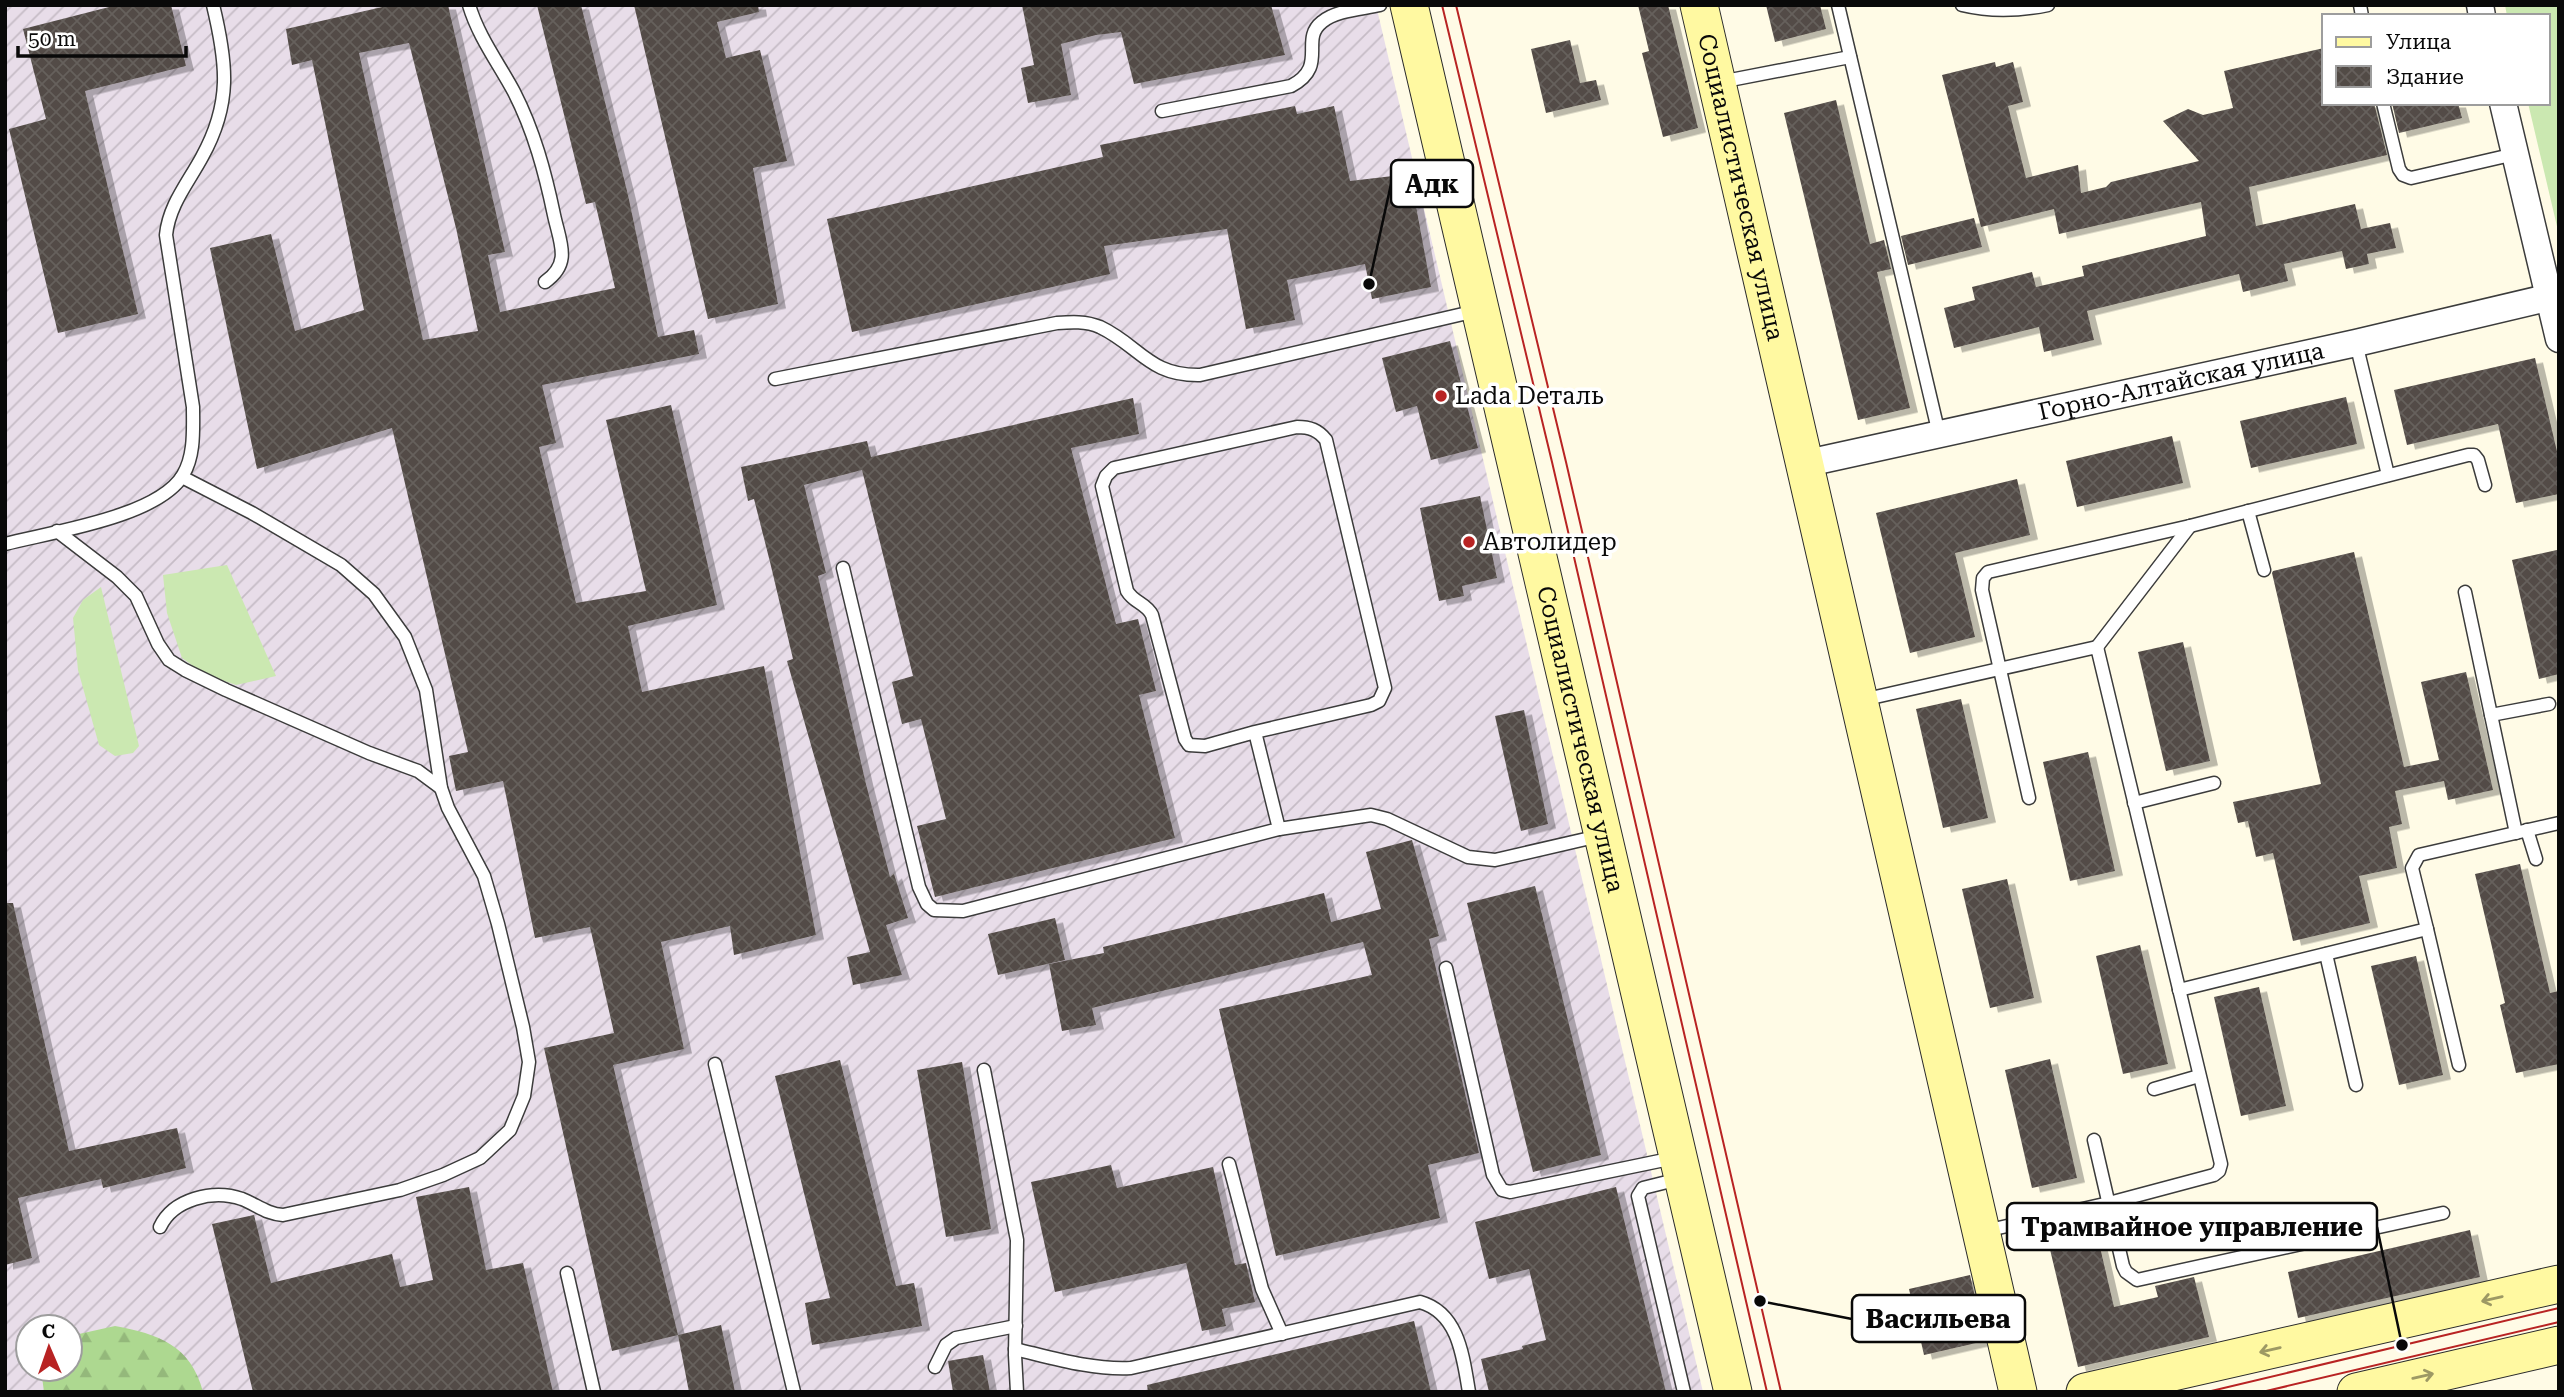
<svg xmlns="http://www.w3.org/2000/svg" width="2564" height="1397" font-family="'Roboto Serif',serif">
  <defs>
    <pattern id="industrial-furrows" width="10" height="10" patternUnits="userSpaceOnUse" patternTransform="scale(1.75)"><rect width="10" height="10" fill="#e8dde9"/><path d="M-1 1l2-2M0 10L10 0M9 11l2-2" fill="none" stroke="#c6bcc6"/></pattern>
    <pattern id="forest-firs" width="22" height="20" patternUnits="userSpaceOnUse" patternTransform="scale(1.75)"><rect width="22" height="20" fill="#add890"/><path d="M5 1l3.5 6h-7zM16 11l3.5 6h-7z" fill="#94b87b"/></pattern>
    <pattern id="building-cross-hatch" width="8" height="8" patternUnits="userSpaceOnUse" patternTransform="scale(1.75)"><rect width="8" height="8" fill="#524b46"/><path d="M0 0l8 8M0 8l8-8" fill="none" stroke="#66605c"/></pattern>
    <filter id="shadow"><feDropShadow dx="8" dy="4.5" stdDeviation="0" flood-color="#0004"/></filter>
  </defs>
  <rect width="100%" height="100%" fill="#fffbe6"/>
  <path fill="url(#industrial-furrows)" fill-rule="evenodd" d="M5,5H1376L1703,1392H5ZM28,1327H70V1369H28Z"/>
  <g fill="#cbe8b1">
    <path d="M2505,5H2559V235L2528,103H2548V16H2507Z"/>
    <path d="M227,565L276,676L236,685L204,674L182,658L167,613L163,575Z"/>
    <path d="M101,587L139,746L133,753L115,756L99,745L78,670L73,618L83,600Z"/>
  </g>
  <path fill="url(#forest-firs)" d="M115,1326C158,1334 191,1345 203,1392H44L41,1369H70V1336Z"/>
  <g fill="url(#building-cross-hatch)" fill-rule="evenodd" filter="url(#shadow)">
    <path d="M117,5H171L186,66L85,91L138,314L58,333L9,129L46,119L23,29Z"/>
    <path d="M391,5H448L505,252L488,255L500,312L615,288L595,202L586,204L537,5H581L628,195L658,337L694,330L699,354L542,385L556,443L539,447L576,603L646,591L606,420L671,405L717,605L628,626L642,692L764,666L816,935L734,955L730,926L661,942L684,1049L613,1065L678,1335L612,1351L544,1048L614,1033L590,927L535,938L503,781L456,791L449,756L468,752L392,428L257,469L210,248L271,234L295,331L364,310L312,60L292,65L286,29ZM409,43L456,228L478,331L423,340L359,53Z"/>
    <path d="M634,5H758L759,12L717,22L726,58L760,50L787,161L753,168L778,304L708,319Z"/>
    <path d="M1022,5H1271L1285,55L1134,84L1121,32L1096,35L1061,44L1071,95L1028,103L1021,68L1034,65Z"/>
    <path d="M1638,5H1668L1698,128L1663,137L1642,53L1649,51Z"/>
    <path d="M1766,5H1820L1826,29L1775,42Z"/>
    <path d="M1570,40L1580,83L1596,80L1601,100L1546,113L1531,49Z"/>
    <path d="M2324,48V103H2374L2387,155L2249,187L2256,226L2355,204L2361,229L2390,223L2396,248L2367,254L2369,264L2346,269L2342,251L2284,264L2288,281L2243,292L2239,274L2087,311L2094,340L2044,352L2039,327L1954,348L1944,308L1975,300L1972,287L2032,272L2036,287L2084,276L2082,266L2206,236L2201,202L2059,234L2054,209L1981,227L1942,75L1995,62L1996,67L2013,62L2023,102L2008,106L2026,178L2078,165L2081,193L2106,187L2111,182L2199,161L2163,121L2188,109L2203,115L2233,108L2224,71Z"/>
    <path d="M1836,100L1870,244L1884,240L1891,269L1877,272L1910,408L1858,420L1784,113Z"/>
    <path d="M2392,103H2458L2462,118L2399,133Z"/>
    <path d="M1295,106L1297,114L1334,106L1350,181L1410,174L1431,287L1372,299L1365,264L1287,280L1295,320L1246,329L1227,229L1104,246L1110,274L852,332L827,219L1103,157L1100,145Z"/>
    <path d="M1974,218L1982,247L1908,265L1901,236Z"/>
    <path d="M1450,341L1478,448L1431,460L1417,406L1396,412L1382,358Z"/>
    <path d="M2535,358L2559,460V494L2516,503L2498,424L2407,445L2394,390Z"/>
    <path d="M2346,397L2357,444L2251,468L2240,421Z"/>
    <path d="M1133,398L1139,434L1071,448L1116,624L1138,619L1156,691L1139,695L1175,838L935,897L917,826L946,819L921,719L902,724L892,682L913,676L862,470L804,485L826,573L818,576L866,784L890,877L894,874L908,918L886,925L902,975L853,985L847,957L870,952L787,661L793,659L770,562L754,499L748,501L741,467L867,441L871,457Z"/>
    <path d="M2172,436L2183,483L2077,507L2066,461Z"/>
    <path d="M2017,479L2030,535L1955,553L1975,637L1910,653L1876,513Z"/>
    <path d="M1480,496L1497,578L1462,586L1464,596L1439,601L1420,508Z"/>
    <path d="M2557,550L2559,559V674L2539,679L2512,560Z"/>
    <path d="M2354,552L2404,767L2439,760L2421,682L2466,672L2493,790L2448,800L2444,781L2395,791L2402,824L2389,827L2397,868L2359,876L2370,923L2293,941L2273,853L2256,857L2248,821L2238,823L2233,802L2321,784L2272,573L2273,571Z"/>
    <path d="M2183,642L2210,761L2166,771L2138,652Z"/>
    <path d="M1961,699L1988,818L1943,828L1916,709Z"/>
    <path d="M1524,710L1548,824L1521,831L1495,716Z"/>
    <path d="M2088,752L2115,871L2070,881L2043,762Z"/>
    <path d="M1412,840L1439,936L1429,939L1479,1153L1428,1165L1440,1218L1276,1256L1219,1009L1372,975L1363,942L1092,1008L1096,1025L1062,1031L1049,964L1104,953L1103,947L1324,893L1331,922L1381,909L1366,852Z"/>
    <path d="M2520,864L2550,993L2559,991V1064L2516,1073L2500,1005L2505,1003L2475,874Z"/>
    <path d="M2007,879L2034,998L1990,1008L1962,889Z"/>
    <path d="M1535,886L1601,1155L1533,1172L1467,903Z"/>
    <path d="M5,903H13L69,1151L177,1128L186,1168L103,1188L101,1179L18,1198L32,1258L5,1265Z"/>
    <path d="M1055,918L1065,960L998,975L988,934Z"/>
    <path d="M2140,945L2168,1064L2123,1074L2096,956Z"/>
    <path d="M2416,956L2443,1075L2399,1085L2371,966Z"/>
    <path d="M2259,987L2286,1106L2241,1116L2214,997Z"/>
    <path d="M2050,1059L2077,1178L2032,1188L2005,1070Z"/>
    <path d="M840,1060L896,1286L914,1283L922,1326L812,1345L805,1303L830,1298L775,1076Z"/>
    <path d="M962,1062L991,1229L946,1237L917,1070Z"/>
    <path d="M1111,1165L1117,1188L1213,1167L1235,1265L1246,1263L1255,1302L1222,1309L1226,1326L1202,1331L1186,1263L1055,1292L1031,1182Z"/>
    <path d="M469,1187L486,1270L523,1263L553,1392H253L212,1224L254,1215L271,1283L392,1254L400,1287L433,1280L416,1197Z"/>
    <path d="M1616,1187L1666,1392H1489L1481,1359L1523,1349L1522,1346L1546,1340L1529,1269L1489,1279L1475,1222Z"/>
    <path d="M2096,1230L2114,1307L2158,1297L2155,1286L2194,1277L2209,1337L2078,1367L2048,1241Z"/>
    <path d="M2470,1230L2480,1277L2298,1318L2288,1272Z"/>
    <path d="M1970,1275L1985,1341L1924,1355L1909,1289Z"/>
    <path d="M1414,1321L1431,1392H1148L1147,1385Z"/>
    <path d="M721,1325L735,1392H689L678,1335Z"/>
    <path d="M983,1355L990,1392H953L948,1361Z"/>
  </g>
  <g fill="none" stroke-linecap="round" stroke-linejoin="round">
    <defs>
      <g id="lane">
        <path d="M469,5C478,36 499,64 514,92C534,131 545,172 554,215C560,243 572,263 545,282"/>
        <path d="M1838,5L1939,434"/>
        <path d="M1962,5C1991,12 2019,11 2048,5"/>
        <path d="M2360,5L2362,16"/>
        <path d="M1720,82L1850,57"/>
        <path d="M2383,103L2399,169L2403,175L2411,178L2515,154"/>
        <path d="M1162,111L1291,86C1329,66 1299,40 1322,22C1336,10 1363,9 1380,5"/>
        <path d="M2356,343L2388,475"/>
        <path d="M775,379L1057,323C1071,322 1086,321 1100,327C1140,346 1149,376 1200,375L1476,311"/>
        <path d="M2248,511L2264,570"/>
        <path d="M57,531L117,577L136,596L158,644L169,660L185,670L226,690L369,753L418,771L441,788"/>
        <path d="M5,544C51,532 158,517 183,475C195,455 193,429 193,407L166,235C169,205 188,183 202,157C232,103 227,63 213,5"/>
        <path d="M843,568L919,887L927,904L934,910L963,911L1279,829"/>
        <path d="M2465,592L2516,833"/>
        <path d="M2097,647L2190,526"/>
        <path d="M1862,700L2097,647L2221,1164L2219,1171L2214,1175L2109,1203L1985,1231"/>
        <path d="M2491,715L2549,704"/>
        <path d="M1255,732L1205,746L1189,745L1185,739L1152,615C1146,603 1134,603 1127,591L1102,486L1106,476L1114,468L1297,427C1310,427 1318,430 1326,440L1385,688L1379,701L1371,705L1255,732L1279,829L1371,815L1387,819L1468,857L1495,860L1599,836"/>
        <path d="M2029,798L1982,590L1983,578L1988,572L2190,526L2468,455H2474L2478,460L2485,485"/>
        <path d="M2134,803L2214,783"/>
        <path d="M2527,830L2536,859"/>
        <path d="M2427,929L2459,1065"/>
        <path d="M2326,954L2356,1085"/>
        <path d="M1446,968L1493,1175L1502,1190L1510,1192L1674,1158"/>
        <path d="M2179,990L2427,929L2412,868L2419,855L2559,823"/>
        <path d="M715,1064L794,1392"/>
        <path d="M984,1070L1017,1240L1015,1355L1017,1392"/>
        <path d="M2154,1089L2199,1076"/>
        <path d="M2094,1140L2123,1266L2126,1272L2137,1280L2443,1213"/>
        <path d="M1229,1164L1262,1289L1282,1334"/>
        <path d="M1679,1179L1643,1188L1638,1196L1684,1392"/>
        <path d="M160,1227C173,1199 213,1189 242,1199C257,1205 267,1214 283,1215L400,1190L443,1175L480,1158L510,1130L524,1096L529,1062L523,1027L498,924L484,876L448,808L441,788L426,690L405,637L374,594L341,565L252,513L182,477"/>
        <path d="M567,1273L594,1392"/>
        <path d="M1015,1349C1053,1358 1092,1370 1131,1368L1420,1302C1459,1313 1463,1357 1469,1392"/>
        <path d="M935,1367L946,1345L956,1338L1016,1326"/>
      </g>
      <g id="street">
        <path d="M2480,5L2482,16"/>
        <path d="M2503,103L2559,339"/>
        <path id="s1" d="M1803,464L2356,343L2559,295"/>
      </g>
      <g id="secondary">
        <path id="s2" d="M1409,5L1733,1392"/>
        <path id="s3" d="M1699,5L2018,1392"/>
        <path d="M2085,1392L2559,1284"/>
        <path d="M2356,1392L2559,1345"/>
      </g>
    </defs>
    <use href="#lane" stroke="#3c3c3c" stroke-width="15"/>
    <use href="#street" stroke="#3c3c3c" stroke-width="29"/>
    <use href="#secondary" stroke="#2b2b2b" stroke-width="39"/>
    <use href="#lane" stroke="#fff" stroke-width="12"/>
    <use href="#street" stroke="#fff" stroke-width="26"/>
    <use href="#secondary" stroke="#fff9a1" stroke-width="37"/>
    <g stroke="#b82323" stroke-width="2">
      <path d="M1442,5L1552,462L1767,1392"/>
      <path d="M1456,5L1566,462L1781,1392"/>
      <path d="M2207,1392L2559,1308"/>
      <path d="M2262,1392L2559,1322"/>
    </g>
  </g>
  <defs><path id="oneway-shaft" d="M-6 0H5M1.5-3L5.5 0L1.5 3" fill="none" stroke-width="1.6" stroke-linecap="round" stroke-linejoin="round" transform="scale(1.75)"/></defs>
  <g stroke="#9d9964">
    <use href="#oneway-shaft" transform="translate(2492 1299) rotate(167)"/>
    <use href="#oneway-shaft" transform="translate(2270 1350) rotate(167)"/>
    <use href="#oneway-shaft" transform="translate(2423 1376) rotate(-13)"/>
  </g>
  <g fill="#b82323" stroke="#fff" stroke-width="2.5">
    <circle cx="1441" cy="396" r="7"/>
    <circle cx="1469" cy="542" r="7"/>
  </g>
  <g text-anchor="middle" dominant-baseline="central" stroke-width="7" stroke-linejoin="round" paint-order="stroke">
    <g font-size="24" fill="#090909" stroke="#fff">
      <text stroke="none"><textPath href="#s3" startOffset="187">Социалистическая улица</textPath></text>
      <text stroke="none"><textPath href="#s1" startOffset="387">Горно-Алтайская улица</textPath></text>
      <text stroke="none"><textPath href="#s2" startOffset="754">Социалистическая улица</textPath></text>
    </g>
    <g font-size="24" fill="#090909" stroke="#fff" text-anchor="start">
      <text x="1455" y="396">Lada Dеталь</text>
      <text x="1483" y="542">Автолидер</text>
    </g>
  </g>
  <path fill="none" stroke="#090909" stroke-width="2.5" d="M1369 284L1391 184M2402 1345L2377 1227M1760 1301L1852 1319"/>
  <g fill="#090909" stroke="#fff" stroke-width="2.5">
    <circle cx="1369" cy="284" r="7"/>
    <circle cx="2402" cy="1345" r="7"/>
    <circle cx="1760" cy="1301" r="7"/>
  </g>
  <g fill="#fff" stroke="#090909" stroke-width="2.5">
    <rect x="1391" y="160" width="82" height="47" rx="7"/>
    <rect x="2007" y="1203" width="370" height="47" rx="7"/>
    <rect x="1852" y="1295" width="173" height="47" rx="7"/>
  </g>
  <g font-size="26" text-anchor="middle" font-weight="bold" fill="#090909">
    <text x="1432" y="193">Адк</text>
    <text x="2192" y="1236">Трамвайное управление</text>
    <text x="1938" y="1328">Васильева</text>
  </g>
  <rect width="2564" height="1397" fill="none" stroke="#090909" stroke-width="14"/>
  <rect x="2322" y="14" width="228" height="91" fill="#ffffff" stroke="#9d9d9d" stroke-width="2"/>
  <rect x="2336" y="37" width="35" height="10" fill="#fff9a1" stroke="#9d9d9d" stroke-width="2"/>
  <text x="2386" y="49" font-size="21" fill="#090909">Улица</text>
  <rect x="2336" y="66" width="35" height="21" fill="url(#building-cross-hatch)" stroke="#9d9d9d" stroke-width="2"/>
  <text x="2386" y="84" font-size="21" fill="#090909">Здание</text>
  <g transform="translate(49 1348) rotate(358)"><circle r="33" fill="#ffffff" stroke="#9d9d9d" stroke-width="2"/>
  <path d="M0-5L12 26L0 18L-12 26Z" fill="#b82323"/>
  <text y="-10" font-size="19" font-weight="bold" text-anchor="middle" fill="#090909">С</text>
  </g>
  <path d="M18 46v10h168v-10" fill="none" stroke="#090909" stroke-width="3.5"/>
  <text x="28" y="46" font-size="21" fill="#090909" stroke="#ffffff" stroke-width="5" paint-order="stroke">50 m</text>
</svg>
